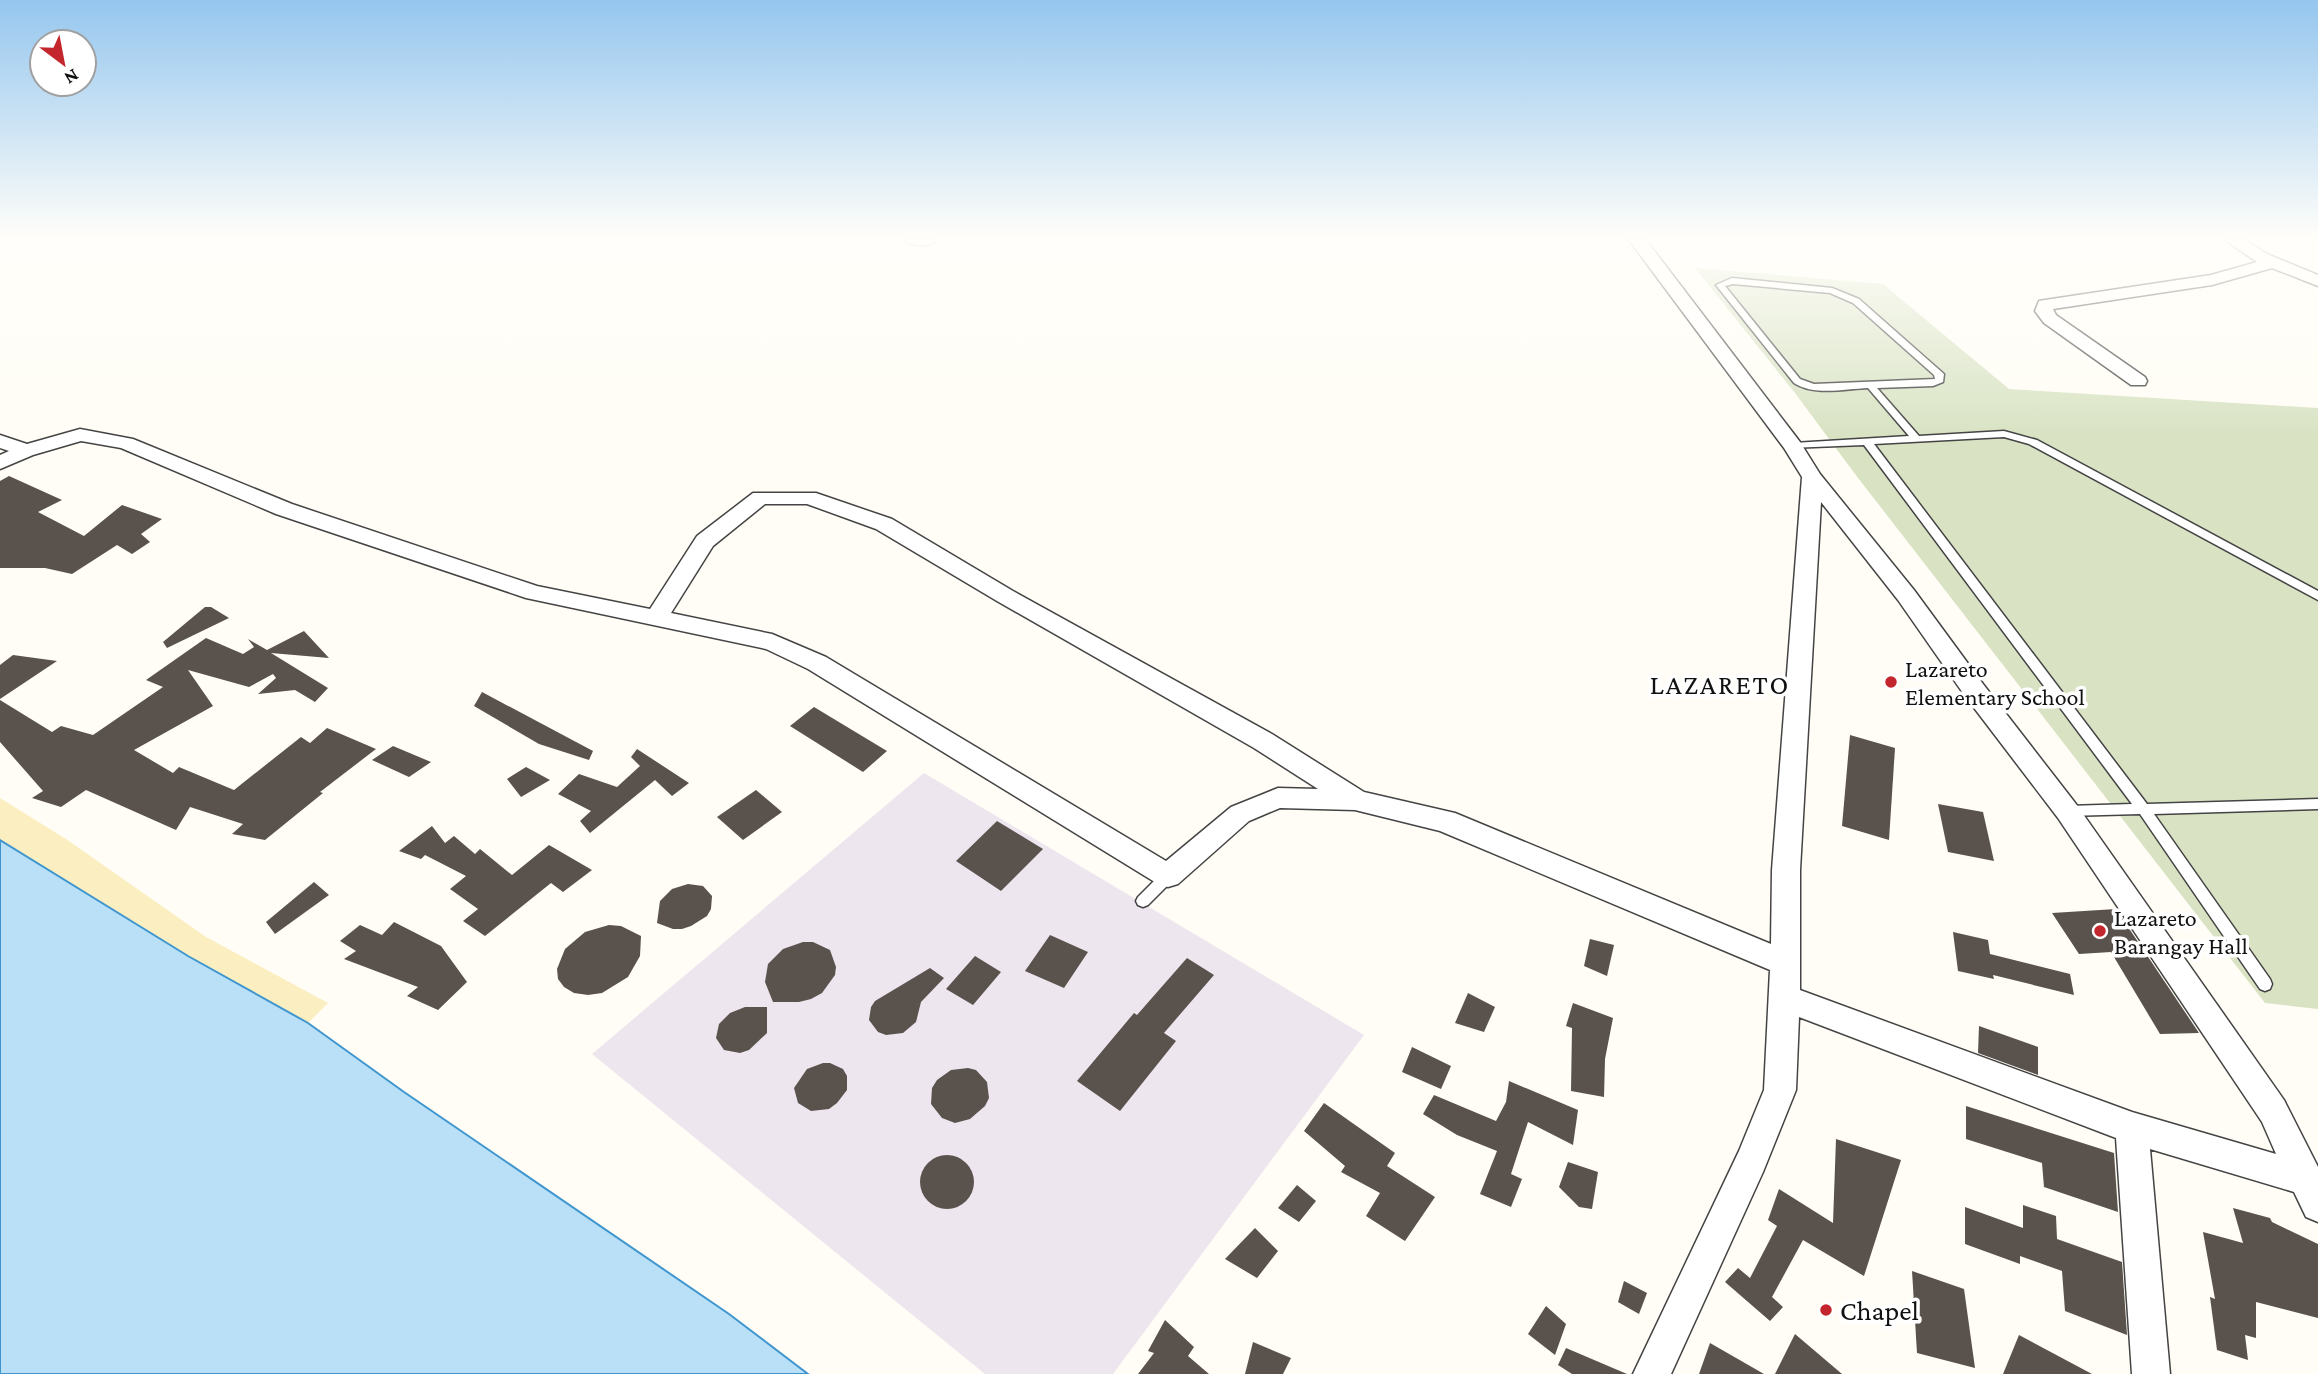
<svg xmlns="http://www.w3.org/2000/svg" width="2318" height="1374" font-family="'Crimson Pro',serif">
  <rect width="100%" height="100%" fill="#fffdf5"/>
  <path fill="#eee6ef" d="M924,773L1364,1035L1113,1374H985L592,1054Z"/>
  <path fill="#fbeec1" d="M0,798L66,839L206,937L328,1003L308,1023L188,956L0,840Z"/>
  <path fill="#d9e3c4" d="M1695,268L1883,284L2009,389L2318,408V1009L2265,1003L1855,474L1795,393Z"/>
  <path fill="#b9e0f7" stroke="#3f96cf" stroke-width="2" d="M0,840L188,956L308,1023L404,1092L729,1314L808,1374H0Z"/>
  <g fill="#5a524d">
    <path d="M9,476L62,500L38,512L84,536L122,505L162,519L141,534L150,542L132,554L117,545L72,574L45,568H0V481Z"/>
    <path d="M205,607H211L229,618L167,648L163,642Z"/>
    <path d="M304,631L329,658L271,653L328,688L315,702L295,690L258,694L276,678L273,674L249,687L188,670L213,706L134,750L173,773L179,767L234,790L301,737L310,743L327,728L376,749L320,792L323,793L265,840L232,834L243,824L190,807L176,830L86,790L61,807L32,798L43,791L0,742V700L52,732L61,726L93,735L163,687L146,680L206,638L243,654L254,647L248,639L267,650Z"/>
    <path d="M13,655L57,661L0,699V665Z"/>
    <path d="M482,692L593,751L589,760L539,744L474,706Z"/>
    <path d="M814,707L887,751L863,772L790,726Z"/>
    <path d="M1850,735L1895,748L1889,840L1842,826Z"/>
    <path d="M393,746L431,762L409,777L372,760Z"/>
    <path d="M637,749L689,783L672,796L655,780L590,833L580,821L591,811L558,794L579,774L617,787L640,766L631,757Z"/>
    <path d="M526,767L550,780L521,797L507,779Z"/>
    <path d="M756,790L782,812L743,840L717,817Z"/>
    <path d="M1938,804L1983,812L1994,861L1948,852Z"/>
    <path d="M997,821L1043,849L1001,891L956,861Z"/>
    <path d="M432,826L445,843L454,836L475,854L480,849L512,875L549,845L592,870L563,892L551,883L485,936L463,921L478,909L450,889L466,876L425,855L421,859L399,851Z"/>
    <path d="M314,882L329,895L275,934L266,922Z"/>
    <path d="M688,884L703,886L712,896L711,909L707,916L691,926L682,929H673L657,923L660,901L672,889Z"/>
    <path d="M2116,909L2199,1033L2160,1034L2111,952L2079,954L2052,913Z"/>
    <path d="M394,922L441,946L467,982L438,1010L407,996L418,987L344,959L356,951L340,941L360,925L382,935Z"/>
    <path d="M609,925L621,926L641,936L640,956L628,977L602,993L588,995L574,993L564,987L558,979L557,969L565,949L585,932Z"/>
    <path d="M1953,932L1988,940L1990,954L2070,974L2074,995L1993,975L1994,979L1958,971Z"/>
    <path d="M1050,935L1088,952L1064,988L1025,971Z"/>
    <path d="M1590,939L1614,945L1607,976L1584,966Z"/>
    <path d="M803,942H813L830,950L836,967L835,975L822,993L811,999L799,1002H773L765,982L768,964L783,949Z"/>
    <path d="M975,956L1001,972L973,1005L946,989Z"/>
    <path d="M1187,958L1214,975L1164,1033L1176,1041L1120,1111L1077,1081L1134,1013L1137,1015Z"/>
    <path d="M930,968L944,978L921,1002L916,1022L903,1033L886,1035L878,1032L869,1020L871,1007L875,1001Z"/>
    <path d="M1468,993L1495,1007L1484,1032L1455,1023Z"/>
    <path d="M1573,1003L1613,1018L1605,1059L1604,1097L1571,1091L1572,1028L1566,1026Z"/>
    <path d="M745,1007H767V1033L749,1050L740,1053L724,1050L716,1038L719,1024L730,1013Z"/>
    <path d="M1979,1026L2038,1047V1075L1978,1053Z"/>
    <path d="M1412,1047L1451,1066L1441,1089L1402,1072Z"/>
    <path d="M823,1063H830L843,1069L847,1076V1090L837,1103L829,1109L811,1111L798,1103L794,1088L807,1069Z"/>
    <path d="M968,1068L976,1070L987,1082L989,1098L985,1106L970,1119L955,1123L942,1118L931,1104L932,1088L937,1080L951,1070Z"/>
    <path d="M1509,1081L1578,1110L1573,1145L1528,1122L1511,1174L1522,1179L1511,1207L1480,1194L1497,1151L1457,1135L1423,1114L1434,1095L1496,1121L1506,1102Z"/>
    <path d="M1324,1103L1395,1153L1387,1166L1435,1197L1405,1241L1366,1216L1380,1193L1341,1172L1345,1166L1304,1131Z"/>
    <path d="M1966,1106L2114,1153L2118,1212L2044,1187L2042,1163L1966,1139Z"/>
    <path d="M1836,1139L1901,1160L1864,1276L1803,1240L1772,1297L1783,1307L1770,1321L1725,1282L1738,1268L1750,1278L1777,1226L1768,1220L1779,1189L1833,1223Z"/>
    <circle cx="947" cy="1182" r="27"/>
    <path d="M1568,1162L1598,1172L1592,1209L1579,1207L1559,1187Z"/>
    <path d="M1297,1185L1316,1201L1299,1222L1278,1208Z"/>
    <path d="M2023,1205L2056,1216L2057,1239L2122,1262L2127,1335L2065,1311L2062,1271L2020,1256V1264L1965,1244V1207L2023,1228Z"/>
    <path d="M2233,1208L2270,1218L2272,1222L2318,1244V1318L2256,1302V1338L2245,1335L2248,1360L2217,1350L2210,1297L2215,1299L2203,1232L2243,1243Z"/>
    <path d="M1255,1228L1278,1251L1257,1278L1225,1259Z"/>
    <path d="M1912,1271L1964,1289L1975,1368L1917,1353Z"/>
    <path d="M1624,1281L1647,1293L1639,1314L1618,1302Z"/>
    <path d="M1546,1306L1566,1324L1555,1355L1528,1334Z"/>
    <path d="M1165,1320L1194,1347L1188,1356L1209,1374H1138L1154,1353L1148,1351Z"/>
    <path d="M1795,1334L1842,1374H1775Z"/>
    <path d="M2019,1335L2092,1374H2003Z"/>
    <path d="M1253,1342L1291,1358L1283,1374H1245Z"/>
    <path d="M1710,1343L1764,1374H1699Z"/>
    <path d="M1566,1348L1627,1374H1572L1558,1365Z"/>
  </g>
  <g fill="none" stroke-linecap="round" stroke-linejoin="round">
    <defs>
      <g id="lane">
        <path d="M1732,278L1832,288L1859,299L1944,374L1943,382L1933,386L1877,388L1919,436L2004,431L2037,440L2318,591V600L2029,444L2004,437L1874,444L2147,804L2318,799V809L2154,814L2270,979L2272,984L2270,989L2265,991L2260,989L2140,814L2067,816L2062,815L2060,811L2062,807L2067,806L2132,804L1864,445L1789,448L1788,446L1793,443L1909,436L1868,388C1845,389 1813,396 1794,383L1716,285ZM1733,284L1830,293L1853,303L1934,375L1935,379L1814,384L1800,379L1725,286Z"/>
        <path d="M1168,870L1173,872L1175,876L1173,880L1148,905L1143,907L1138,905L1136,901L1138,897L1163,872Z"/>
      </g>
      <g id="street">
        <path d="M905,240H937C930,247 912,247 905,240Z"/>
        <path d="M1629,240H1646L1800,442L1820,474L1914,590L1983,684L2076,804L2284,1100L2318,1167V1222L2306,1217L2294,1192L2150,1149L2170,1374H2132L2116,1138L1799,1017L1796,1090L1763,1172L1671,1374H1633L1739,1151L1764,1090L1770,970L1440,831L1355,810L1280,808L1249,821L1178,884L1168,887L1158,884L808,669L766,649L526,598L276,514L121,448L81,441L33,455L0,469V455L9,451L0,448V435L27,444L80,429L133,439L292,504L537,586L650,609L697,536L753,493H816L892,519L1013,591L1272,734L1364,792L1455,813L1771,944L1772,870L1802,477L1784,448ZM1821,502L1898,600L1965,696L2058,818L2262,1122L2276,1154L2132,1112L1800,990V870ZM765,504H807L876,529L997,601L1254,748L1318,789L1278,788L1231,807L1166,861L826,657L772,634L671,613L713,546Z"/>
        <path d="M2225,240H2245L2267,254L2318,275V286L2272,268L2212,285L2053,309L2056,315L2145,377L2147,381L2145,385H2131L2044,323L2035,311L2039,301L2045,300L2211,275L2257,262Z"/>
      </g>
    </defs>
    <use href="#lane" stroke="#444" stroke-width="3"/>
    <use href="#street" stroke="#444" stroke-width="3"/>
    <use href="#lane" fill="#fff" fill-rule="evenodd"/>
    <use href="#street" fill="#fff" fill-rule="evenodd"/>
  </g>
  <linearGradient id="sky" x2="0" y2="1"><stop stop-color="#95c6ee"/><stop offset="0.55" stop-color="#fffefa"/><stop offset="1" stop-color="#fffefa" stop-opacity="0"/></linearGradient>
  <rect width="2318" height="433" fill="url(#sky)"/>
  <g fill="#c4262e" stroke="#fff" stroke-width="2.5">
    <circle cx="1891" cy="682" r="7"/>
    <circle cx="2100" cy="931" r="7"/>
    <circle cx="1826" cy="1310" r="7"/>
  </g>
  <g text-anchor="middle" dominant-baseline="central" stroke-width="7" stroke-linejoin="round" paint-order="stroke">
    <g font-size="24" fill="#111" stroke="#fff" text-anchor="start">
      <text x="1905" y="668">Lazareto<tspan x="1905" dy="28">Elementary School</tspan></text>
      <text x="2114" y="917">Lazareto<tspan x="2114" dy="28">Barangay Hall</tspan></text>
    </g>
    <g font-size="28" letter-spacing="2" fill="#111" stroke="#fff">
      <text x="1720" y="684">LAZARETO</text>
    </g>
    <g font-size="28" fill="#111" stroke="#fff" text-anchor="start">
      <text x="1840" y="1310">Chapel</text>
    </g>
  </g>
  <g transform="translate(63 63) rotate(148)"><circle r="33" fill="#ffffff" stroke="#a0a0a0" stroke-width="2"/>
  <path d="M0-5L12 26L0 18L-12 26Z" fill="#c4262e"/>
  <text y="-10" font-size="19" font-weight="bold" text-anchor="middle" fill="#111111">N</text>
  </g>
</svg>
